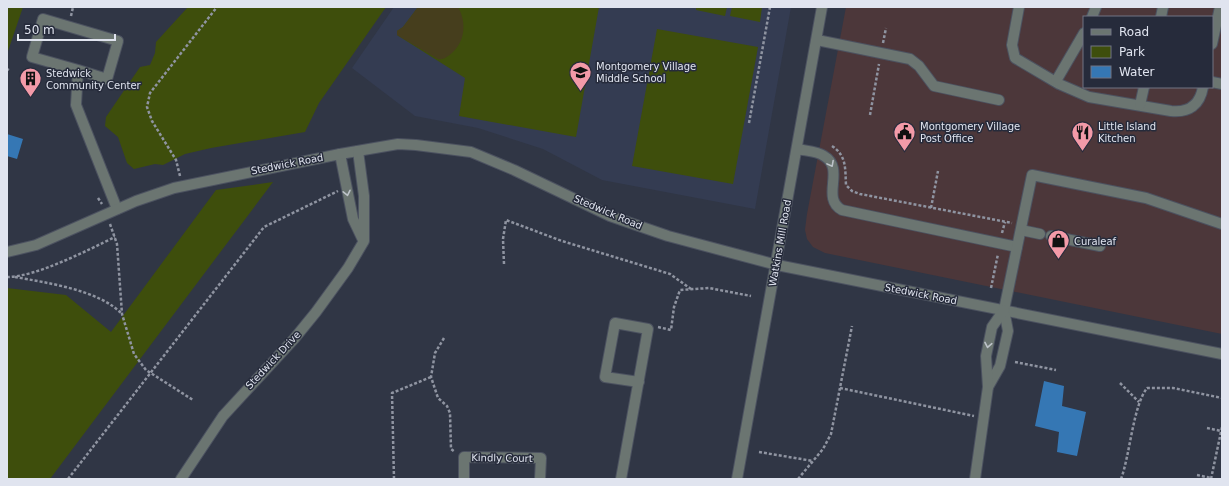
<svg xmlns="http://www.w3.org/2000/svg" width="1229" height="486" font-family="'DejaVu Sans',sans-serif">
  <rect width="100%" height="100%" fill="#303645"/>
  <path fill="#4c373a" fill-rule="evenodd" d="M846,7H1222V334L825,253L813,247L807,239L805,230L807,214ZM1084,17H1212V87H1084Z"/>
  <path fill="#343c52" d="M394,7H791L755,209L602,180L543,149L478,128L415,116L352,68Z"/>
  <g fill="#3e4e0c">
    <path d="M7,7H23L7,54Z"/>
    <path d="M188,7H386L319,103L305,132L211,148L185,154L163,165L155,164L134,169L127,163L118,137L105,126L106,117L140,67L150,65L155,53L156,42Z"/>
    <path d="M418,7H599L576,137L459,116L465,78L397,35V31L403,27Z"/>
    <path d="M696,7H727L725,16L696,10Z"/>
    <path d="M732,7H762L760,22L730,16Z"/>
    <path d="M657,29L758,47L733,184L632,166Z"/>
    <path d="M273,182L50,479H7V288L66,295L111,332L216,190Z"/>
  </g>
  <path fill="#463e1d" d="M418,7H458C467,23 465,41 452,53C447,57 443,60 438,59L397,35V31L403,27Z"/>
  <g fill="#3577b4">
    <path d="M7,134L23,139L17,159L7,156Z"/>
    <path d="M1044,381L1064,386L1062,406L1086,412L1077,456L1057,452L1059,432L1035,426Z"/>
  </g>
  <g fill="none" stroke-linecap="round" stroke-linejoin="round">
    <defs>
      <g id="minor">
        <path d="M1019,7L1012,45L1015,58L1059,84L1089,97L1171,111C1189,113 1200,105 1203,87"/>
        <path d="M1092,17L1096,7"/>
        <path d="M1161,17L1163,7"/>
        <path d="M817,40L910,59L919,66L934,86L999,100"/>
        <path d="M1212,44L1220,7"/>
        <path d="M78,70L32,57L43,19L118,41L107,79L78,70L76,105L117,209"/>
        <path d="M1056,81L1084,33"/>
        <path d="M1212,82L1222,84"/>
        <path d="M1140,105L1144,87"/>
        <path d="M797,149C806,151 817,151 824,156C846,169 820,198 842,210L1017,247"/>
        <path d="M340,154L353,219L363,240"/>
        <path d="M1021,230L1040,234"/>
        <path d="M1051,236L1100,246"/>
        <path d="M7,252L36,245L136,201L174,188L340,154L398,144L416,145L471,152L514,170L610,216L668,236L777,265L1222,354"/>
        <path d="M988,387L1000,366L1008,331L1004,310L1032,175L1146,198L1222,224"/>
        <path d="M181,479L223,416L294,339L316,312L348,268L364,241V196L358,151"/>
        <path d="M464,479V457L541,458L540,479"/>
        <path d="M621,479L648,329L615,323L605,377L639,382"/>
        <path d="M737,479L822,7"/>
        <path d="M975,479L988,387L986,356L992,327L1004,310"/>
      </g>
    </defs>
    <use href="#minor" stroke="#4c5260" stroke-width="12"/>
    <g stroke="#8f94a1" stroke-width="2.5" stroke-dasharray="3 2" stroke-linecap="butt">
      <path d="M71,16L73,7"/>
      <path d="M883,43L886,28"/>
      <path d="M7,69L9,70"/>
      <path d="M870,115L879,64"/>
      <path d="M749,123L770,7"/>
      <path d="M832,146C847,156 845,169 846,185L852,191L860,194L1012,223"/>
      <path d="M180,176L176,160L152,121L147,107L150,93L217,7"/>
      <path d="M98,198L102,204"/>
      <path d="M931,208L938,171"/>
      <path d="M110,224L117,244L122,314L134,354L146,370L193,400"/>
      <path d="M1002,233L1005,222"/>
      <path d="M504,264L503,239L506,220L562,241L670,274L691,289"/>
      <path d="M7,277C36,277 88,250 115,237"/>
      <path d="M15,277C48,283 99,290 122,314"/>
      <path d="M991,288L998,254"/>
      <path d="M658,327L671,330L674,307L680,290L709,288L751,296"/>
      <path d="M444,338L435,353L431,377L438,398L447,406L450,413L451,449L455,452"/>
      <path d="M1015,362L1056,370"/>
      <path d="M1120,383L1139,402"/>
      <path d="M840,388L974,416"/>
      <path d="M1207,428L1221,431"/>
      <path d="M759,452L813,461"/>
      <path d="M1197,475L1211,478"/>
      <path d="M68,479L264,227L338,191"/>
      <path d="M394,479L392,393L431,377"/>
      <path d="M798,479L823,449L831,434L852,326"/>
      <path d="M1121,479C1130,455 1133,406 1147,388H1173L1222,398"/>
      <path d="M1211,479L1222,427"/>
    </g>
    <use href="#minor" stroke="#6b7571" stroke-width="10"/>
  </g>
  <defs><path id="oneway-chevron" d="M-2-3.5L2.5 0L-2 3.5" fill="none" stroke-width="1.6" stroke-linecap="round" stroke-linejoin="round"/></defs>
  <g stroke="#bdc3c9">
    <use href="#oneway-chevron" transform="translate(831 164) rotate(62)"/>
    <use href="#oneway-chevron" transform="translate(347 193) rotate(78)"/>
    <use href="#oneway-chevron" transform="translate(988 345) rotate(101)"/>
  </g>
  <defs>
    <symbol id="school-pin" viewBox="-11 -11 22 30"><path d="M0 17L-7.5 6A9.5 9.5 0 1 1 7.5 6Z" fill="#f39aa8" stroke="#262b3b"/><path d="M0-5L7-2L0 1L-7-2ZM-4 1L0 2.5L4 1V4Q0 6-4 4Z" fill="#111"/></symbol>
    <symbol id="building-pin" viewBox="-11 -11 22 30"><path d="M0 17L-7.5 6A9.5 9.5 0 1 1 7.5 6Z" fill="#f39aa8" stroke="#262b3b"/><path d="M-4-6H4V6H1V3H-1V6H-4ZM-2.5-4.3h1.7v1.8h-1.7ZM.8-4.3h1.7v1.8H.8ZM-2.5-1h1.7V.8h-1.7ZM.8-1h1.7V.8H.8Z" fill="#111"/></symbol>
    <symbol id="civic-pin" viewBox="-11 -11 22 30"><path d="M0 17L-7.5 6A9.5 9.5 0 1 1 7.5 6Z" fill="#f39aa8" stroke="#262b3b"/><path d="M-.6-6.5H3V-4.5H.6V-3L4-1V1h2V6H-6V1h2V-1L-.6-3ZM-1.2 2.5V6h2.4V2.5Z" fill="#111"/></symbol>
    <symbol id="restaurant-pin" viewBox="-11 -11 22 30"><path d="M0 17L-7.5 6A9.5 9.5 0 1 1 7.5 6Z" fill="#f39aa8" stroke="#262b3b"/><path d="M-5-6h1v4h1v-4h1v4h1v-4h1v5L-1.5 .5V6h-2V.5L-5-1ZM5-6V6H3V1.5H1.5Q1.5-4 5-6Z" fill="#111"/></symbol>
    <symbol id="shop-pin" viewBox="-11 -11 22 30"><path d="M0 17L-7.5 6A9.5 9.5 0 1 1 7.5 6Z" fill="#f39aa8" stroke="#262b3b"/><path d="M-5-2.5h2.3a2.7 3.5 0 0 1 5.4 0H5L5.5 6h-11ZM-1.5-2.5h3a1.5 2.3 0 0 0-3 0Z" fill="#111"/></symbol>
  </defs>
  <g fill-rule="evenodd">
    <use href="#school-pin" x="568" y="60" width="25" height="34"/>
    <use href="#building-pin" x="18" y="66" width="25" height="34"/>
    <use href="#civic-pin" x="892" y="120" width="25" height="34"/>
    <use href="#restaurant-pin" x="1070" y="120" width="25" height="34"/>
    <use href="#shop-pin" x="1046" y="228" width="25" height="34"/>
  </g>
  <g text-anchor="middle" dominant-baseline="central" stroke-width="3" stroke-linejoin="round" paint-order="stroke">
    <g font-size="10" fill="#e0e4ef" stroke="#262b3b" text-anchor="start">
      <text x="596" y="66">Montgomery Village<tspan x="596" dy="12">Middle School</tspan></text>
      <text x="46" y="73">Stedwick<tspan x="46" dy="12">Community Center</tspan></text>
      <text x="920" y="126">Montgomery Village<tspan x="920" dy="12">Post Office</tspan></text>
      <text x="1098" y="126">Little Island<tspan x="1098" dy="12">Kitchen</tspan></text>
      <text x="1074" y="241">Curaleaf</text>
    </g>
    <g font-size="10" fill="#e0e4ef" stroke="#262b3b">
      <text transform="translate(287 164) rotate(-11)">Stedwick Road</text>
      <text transform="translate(608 212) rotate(23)">Stedwick Road</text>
      <text transform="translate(780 243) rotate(-80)">Watkins Mill Road</text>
      <text transform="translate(921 294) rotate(11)">Stedwick Road</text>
      <text transform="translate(273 360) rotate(-47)">Stedwick Drive</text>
      <text transform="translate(502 458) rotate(1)">Kindly Court</text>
    </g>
  </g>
  <rect width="1229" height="486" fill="none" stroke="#e0e4ef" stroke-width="16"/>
  <rect x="1083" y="16" width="130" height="72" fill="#262b3b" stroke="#707583"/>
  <rect x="1091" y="29" width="20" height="6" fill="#6b7571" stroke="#707583"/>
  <text x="1119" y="36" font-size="12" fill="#e0e4ef">Road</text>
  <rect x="1091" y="46" width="20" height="12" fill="#3e4e0c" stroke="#707583"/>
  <text x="1119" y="56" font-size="12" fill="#e0e4ef">Park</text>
  <rect x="1091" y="66" width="20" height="12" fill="#3577b4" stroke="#707583"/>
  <text x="1119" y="76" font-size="12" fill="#e0e4ef">Water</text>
  <path d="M18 34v6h97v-6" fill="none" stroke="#e0e4ef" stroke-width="2"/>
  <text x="24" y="34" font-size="12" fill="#e0e4ef" stroke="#262b3b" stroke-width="3" paint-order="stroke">50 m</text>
</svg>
